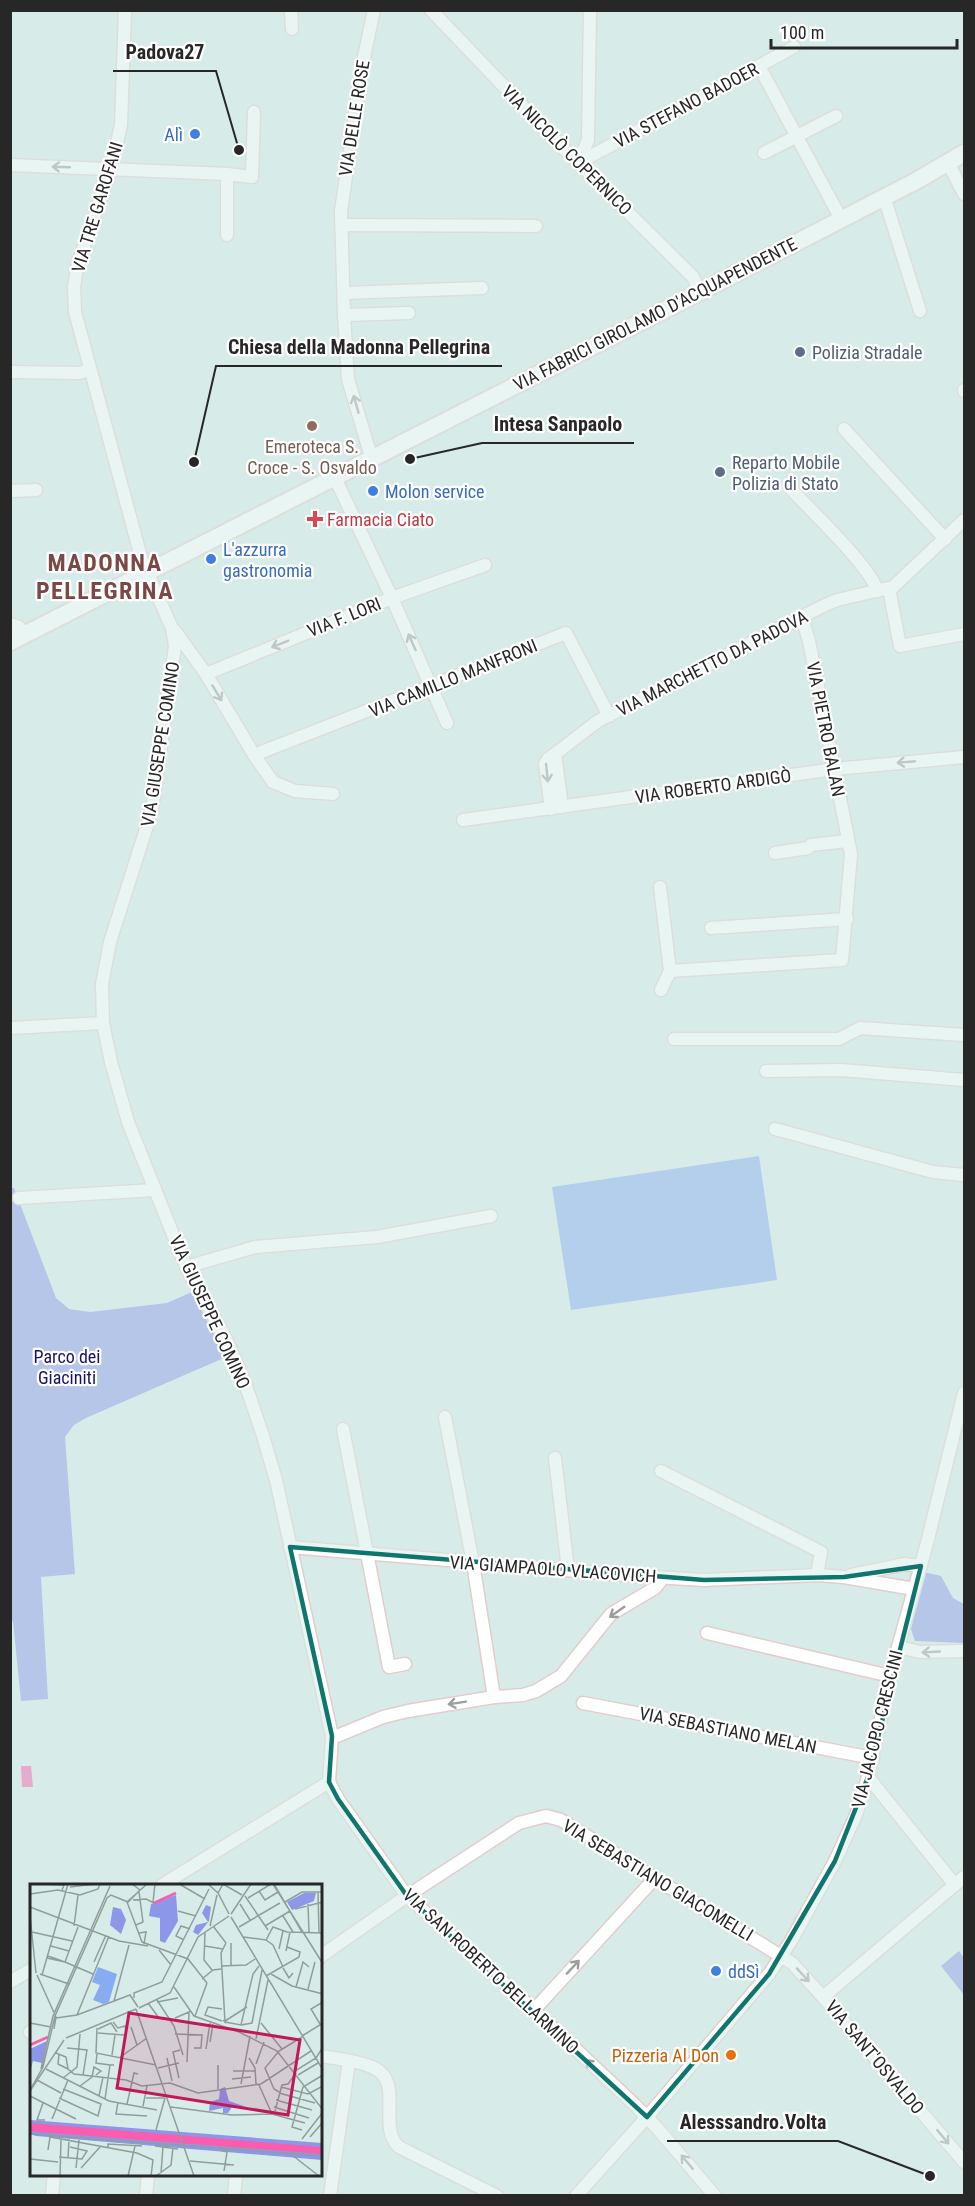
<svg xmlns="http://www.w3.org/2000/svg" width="975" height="2206" font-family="'Roboto Condensed',sans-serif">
  <rect width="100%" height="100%" fill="#d7ece8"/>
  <g fill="#8d97e9">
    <path d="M10,1188H14L56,1298L69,1309L90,1312L167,1303L192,1292L226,1357L86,1418L74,1425L65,1437L75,1574L41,1577L48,1699L21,1701L13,1621H11L10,1580L12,1579H10Z"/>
    <path d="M924,1572L941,1576L953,1598L964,1604V1643L915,1641L911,1629Z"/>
    <path d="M959,1951L964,1958V1995L941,1966Z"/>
  </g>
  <path fill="#87acf2" d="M759,1156L777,1280L571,1310L552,1187Z"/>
  <path fill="#fa5dad" d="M21,1766H31L33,1787H22Z"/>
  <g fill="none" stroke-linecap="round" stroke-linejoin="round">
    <defs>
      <g id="minor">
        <path d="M125,10L121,125L111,169L78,263L74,287L75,312L142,561L172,628L175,646L152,810L110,942L102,984L103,1023L111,1062L128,1122L186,1267L225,1337L245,1383L263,1436L276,1480L332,1736L329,1782L338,1799L407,1896L534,2010L635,2105L658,2129L715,2196"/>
        <path d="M291,10L292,29"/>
        <path d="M431,10L557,142L693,277L700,292"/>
        <path d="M759,66L841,219"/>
        <path d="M764,153L836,116"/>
        <path d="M578,163L794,47"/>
        <path d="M578,163L588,140L590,10"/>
        <path d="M948,163L964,194"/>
        <path d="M10,165L227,174V235"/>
        <path d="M227,174L252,177L254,112"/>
        <path d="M882,198L887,206L920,311"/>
        <path d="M342,225L536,226"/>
        <path d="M344,293L482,288"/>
        <path d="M344,315L409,313"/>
        <path d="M10,372L79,373L90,370"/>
        <path d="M964,391V390"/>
        <path d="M844,429L945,539"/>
        <path d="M372,460L348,379L344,315L341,211L362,66L374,10"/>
        <path d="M335,478L392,598L447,723"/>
        <path d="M792,490C811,511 872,568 877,591"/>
        <path d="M10,491L36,490"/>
        <path d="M889,589L900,646L964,634"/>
        <path d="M10,624L19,627L24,635"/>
        <path d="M175,631L206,674L254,755L273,782L295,791L333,794"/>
        <path d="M206,674L392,598L485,565"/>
        <path d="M555,754L598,721L823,606L837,600L893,587L964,520"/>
        <path d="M254,755L566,633L609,716"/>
        <path d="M551,809L545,764L548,759L555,754L562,807"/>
        <path d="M463,820L835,769L964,757"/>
        <path d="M775,853L808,848L811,845L847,841"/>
        <path d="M660,887L670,971L842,960L851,854L809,641L802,618"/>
        <path d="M711,928L847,919"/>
        <path d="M661,990L670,971"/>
        <path d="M10,1028L103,1023"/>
        <path d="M674,1039H839L860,1028L964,1035"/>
        <path d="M766,1071L841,1070L964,1080"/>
        <path d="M775,1129L933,1172L964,1175"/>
        <path d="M19,1198L155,1190"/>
        <path d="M186,1267L255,1247L377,1237L491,1216"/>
        <path d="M445,1417L473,1563L494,1697"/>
        <path d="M343,1429L389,1667L405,1664"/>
        <path d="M555,1458L568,1570"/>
        <path d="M661,1471L821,1552L817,1575"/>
        <path d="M290,1547L638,1576L704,1580L817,1575L844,1577L914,1589"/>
        <path d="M851,1575L905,1564L921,1566"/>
        <path d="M707,1633L890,1676"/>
        <path d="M898,1647L920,1652L964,1651"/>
        <path d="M583,1703L873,1758"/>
        <path d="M332,1736H337L383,1717L408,1711L494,1697L523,1695L536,1691L561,1676L611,1614L655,1588L663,1578"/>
        <path d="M868,1777L955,1885"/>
        <path d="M162,1885L329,1782"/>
        <path d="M321,1956L407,1896L519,1823L546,1816L561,1820L792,1963L823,1997L964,2162"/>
        <path d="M10,1982L32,1969"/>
        <path d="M823,1997L964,1877"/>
        <path d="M534,2010L655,1878"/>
        <path d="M30,2032L32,2031"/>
        <path d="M321,2056C337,2059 356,2060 372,2067C406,2081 376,2126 399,2147L497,2196"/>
        <path d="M52,2196L54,2174"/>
        <path d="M146,2196L148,2174"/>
        <path d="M234,2196L236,2174"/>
        <path d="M330,2196L349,2061"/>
        <path d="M576,2196L647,2117L769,1974L791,1941L835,1861L856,1815L868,1777L890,1676L927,1543L964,1393"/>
      </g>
      <path id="secondary" d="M10,642L700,292L916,181L964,153"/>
    </defs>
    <use href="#minor" stroke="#e3cdcc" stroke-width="15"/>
    <use href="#secondary" stroke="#e3cdcc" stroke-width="20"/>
    <use href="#minor" stroke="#fff" stroke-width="12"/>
    <use href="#secondary" stroke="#fff" stroke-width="16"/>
  </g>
  <defs><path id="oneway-shaft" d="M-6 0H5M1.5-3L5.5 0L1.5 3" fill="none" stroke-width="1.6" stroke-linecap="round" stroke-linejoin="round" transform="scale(1.5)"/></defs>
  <g stroke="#9e9e9e">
    <use href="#oneway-shaft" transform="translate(61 167) rotate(-178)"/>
    <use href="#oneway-shaft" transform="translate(356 404) rotate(-106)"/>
    <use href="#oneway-shaft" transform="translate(412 642) rotate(-114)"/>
    <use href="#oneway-shaft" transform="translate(280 644) rotate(158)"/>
    <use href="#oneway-shaft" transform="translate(217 693) rotate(59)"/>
    <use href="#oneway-shaft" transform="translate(906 762) rotate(175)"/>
    <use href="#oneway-shaft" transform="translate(547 773) rotate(84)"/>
    <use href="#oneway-shaft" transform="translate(617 1612) rotate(145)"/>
    <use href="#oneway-shaft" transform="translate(931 1652) rotate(177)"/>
    <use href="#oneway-shaft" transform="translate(457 1703) rotate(171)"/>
    <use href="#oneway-shaft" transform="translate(573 1967) rotate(-47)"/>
    <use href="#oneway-shaft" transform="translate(803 1975) rotate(47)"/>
    <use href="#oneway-shaft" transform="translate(592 2066) rotate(-136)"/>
    <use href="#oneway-shaft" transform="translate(943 2137) rotate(50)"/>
    <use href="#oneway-shaft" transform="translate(687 2162) rotate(-130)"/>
  </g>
  <path d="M0 0H975V2206H0ZM290,1547L704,1580L844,1577L921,1566L868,1777L835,1861L769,1974L647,2117L407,1896L338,1799L329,1782L332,1736Z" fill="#d7ece8" fill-opacity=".55" fill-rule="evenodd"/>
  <path fill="none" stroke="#0f766e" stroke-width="4.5" stroke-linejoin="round" d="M290,1547L704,1580L844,1577L921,1566L868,1777L835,1861L769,1974L647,2117L407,1896L338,1799L329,1782L332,1736Z"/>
  <g fill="#3f7fe0" stroke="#fff" stroke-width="2">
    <circle cx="195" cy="134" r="6"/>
    <circle cx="373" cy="491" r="6"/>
    <circle cx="211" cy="559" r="6"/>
    <circle cx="716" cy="1971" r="6"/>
  </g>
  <g fill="#5c6f8a" stroke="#fff" stroke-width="2">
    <circle cx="800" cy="352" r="6"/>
    <circle cx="720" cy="472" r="6"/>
  </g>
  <circle fill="#8d6e63" stroke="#fff" stroke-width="2" cx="312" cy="426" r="6"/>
  <path fill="#e0444e" stroke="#fff" stroke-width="2" d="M312 510h6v6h6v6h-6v6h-6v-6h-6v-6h6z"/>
  <circle fill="#e8710a" stroke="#fff" stroke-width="2" cx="731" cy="2055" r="6"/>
  <g text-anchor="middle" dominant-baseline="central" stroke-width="4.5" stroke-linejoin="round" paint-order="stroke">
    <g font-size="18" fill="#272727" stroke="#fff">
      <text transform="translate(686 105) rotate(-28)">VIA STEFANO BADOER</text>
      <text transform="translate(354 118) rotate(-81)">VIA DELLE ROSE</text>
      <text transform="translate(567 150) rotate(45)">VIA NICOLÒ COPERNICO</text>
      <text transform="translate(97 207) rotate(-73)">VIA TRE GAROFANI</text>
      <text transform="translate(655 314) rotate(-27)">VIA FABRICI GIROLAMO D'ACQUAPENDENTE</text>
      <text transform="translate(344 617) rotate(-22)">VIA F. LORI</text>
      <text transform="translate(712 663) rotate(-27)">VIA MARCHETTO DA PADOVA</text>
      <text transform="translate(453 678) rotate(-22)">VIA CAMILLO MANFRONI</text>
      <text transform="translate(826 729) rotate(79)">VIA PIETRO BALAN</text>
      <text transform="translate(160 744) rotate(-81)">VIA GIUSEPPE COMINO</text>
      <text transform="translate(713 786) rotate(-8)">VIA ROBERTO ARDIGÒ</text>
      <text transform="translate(210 1312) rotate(65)">VIA GIUSEPPE COMINO</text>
      <text transform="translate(553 1569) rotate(4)">VIA GIAMPAOLO VLACOVICH</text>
      <text transform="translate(877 1729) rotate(-76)">VIA JACOPO CRESCINI</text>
      <text transform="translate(728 1730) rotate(11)">VIA SEBASTIANO MELAN</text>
      <text transform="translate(658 1880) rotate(31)">VIA SEBASTIANO GIACOMELLI</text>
      <text transform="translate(491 1971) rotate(43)">VIA SAN ROBERTO BELLARMINO</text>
      <text transform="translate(875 2057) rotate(50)">VIA SANT'OSVALDO</text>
    </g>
    <g font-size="18" fill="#366cbe" stroke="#fff" text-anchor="start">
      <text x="183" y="134" text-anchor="end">Alì</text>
      <text x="385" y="491">Molon service</text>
      <text x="223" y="549">L'azzurra<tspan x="223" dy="21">gastronomia</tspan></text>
      <text x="728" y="1971">ddSì</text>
    </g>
    <g font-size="18" fill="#4e5e75" stroke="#fff" text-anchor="start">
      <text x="812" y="352">Polizia Stradale</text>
      <text x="732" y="462">Reparto Mobile<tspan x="732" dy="21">Polizia di Stato</tspan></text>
    </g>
    <g font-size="18" fill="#785e54" stroke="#fff">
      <text x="312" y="446">Emeroteca S.<tspan x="312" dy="21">Croce - S. Osvaldo</tspan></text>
    </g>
    <g font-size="18" fill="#be3a42" stroke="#fff" text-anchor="start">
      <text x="327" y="519">Farmacia Ciato</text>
    </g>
    <g font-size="18" fill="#14126a" stroke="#fff">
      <text x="67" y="1356">Parco dei<tspan x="67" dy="21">Giaciniti</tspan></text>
    </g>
    <g font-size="18" fill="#c56008" stroke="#fff" text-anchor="end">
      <text x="719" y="2055">Pizzeria Al Don</text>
    </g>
    <g font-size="24" font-weight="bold" letter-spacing="1.5" fill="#7c4744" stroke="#fff">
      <text x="105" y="563">MADONNA<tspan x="105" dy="28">PELLEGRINA</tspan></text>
    </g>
  </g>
  <g transform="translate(30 1884)">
    <rect width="292" height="292" fill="#d7ece8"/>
    <path d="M274,9H286L284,17L262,26L257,18ZM146,11L148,37L135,59L130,57V34L119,32L121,20ZM176,21L181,23L179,37L168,51L163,48L166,41L178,38L172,29ZM83,23L91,25L96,36L91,50L80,41ZM17,157L12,179L3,177L0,188V165ZM195,203L199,217L219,224L202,223L198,229H193V224L179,227L180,218L189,215L190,205ZM0,236L292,259V276L6,252L0,250Z" fill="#8d97e9"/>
    <path d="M68,83L87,90L79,118L73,120L63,116L70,101L62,98Z" fill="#87acf2"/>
    <path d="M0,239L292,263V270L8,248L0,247Z" fill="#fa5dad"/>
    <path fill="none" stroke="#fa5dad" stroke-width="3" d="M124,19L146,9M0,161L18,153"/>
    <path fill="none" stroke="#919d9b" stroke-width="1.5" d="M12,0L34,1L32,6M178,0L188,9L199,30M243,0L293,80M244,0L272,48M151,1L175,15M40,3L65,0M229,7L235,16L248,8M288,8L289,49M188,9L193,0L212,11M0,10L28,6L50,11L68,5L70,0M215,12L238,46M218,14L241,0M103,16L116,15L124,19M123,18L125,0M255,18L272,8H293M210,20L220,36M278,20L279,48M0,23L89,57L118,62M265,25L293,18M148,27L166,32M201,30L221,0M0,32L6,89M253,32L263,48M201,33L293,186M106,41L113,38L109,8M44,42L48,11M180,42L187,11M183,42L196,59M235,42L260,27M48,43L35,78L63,90M209,43L250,19M2,48L42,57M109,49L116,48L114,60M175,49L174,76L182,86M214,53L236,56L243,43L257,48L293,49M154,56L146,52L151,42L160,45M236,56L243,61L253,83M112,58L158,75L177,99M112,58L97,18L117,0M21,62L39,67M175,62L193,65M249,65L253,47M129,66L141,81M256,67L260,48M17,74L35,78L18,72M64,78L76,51M201,81V59M191,82L216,81L225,75M253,84L259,94L263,89M10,90L39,100M241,90L262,102L293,110M7,91L26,133L24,145M12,91L38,0M236,92L269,73L270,68L257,63M172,95L183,86L191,85M144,103L164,132L209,148L247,167L293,226M266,103L273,78L279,83M278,105L285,78M104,114V109L132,98L179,5M127,116L144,142L153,171M84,117L99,61M127,118L148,114M118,119L129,134M109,124L140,109L168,53L199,32M106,125L164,292M192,125L178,123L175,131L192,137M47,131L79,52M165,132L177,99M26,134L47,131L100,111L108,123M145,134L159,128L157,178M193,136L195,138L191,69L196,59M195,137L217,123M83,138L88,144L95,142L96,147M195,138L211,141L223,90L229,82M0,139L21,143M231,139L252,165M290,140L281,125L293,118M211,141L222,139L232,86M101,143L107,161M67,144L66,169L126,181M68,145L81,139L87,148M68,149L94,151M145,150L172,151L171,164H164M272,152L293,139M36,154L106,125M226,155L238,96M180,158L183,140M37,164L57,166L53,191M176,165L180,139M26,169L36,173L38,185L44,190L96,196L112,202L140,199L168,209L231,200L281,167M29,170L28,180L38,185M67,170L66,179L80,181M82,171L85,151M89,174L117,154M137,174L142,197M219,174L225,184L226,200M226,180L234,158M188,181V205M128,184L149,179M11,185L23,132L80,2M16,185L79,217L127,226M203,187H225M265,187L286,174L293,163M268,191L288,179M33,194L47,183L50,150M149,194L143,168L150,166M202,195L221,193M7,196L31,209M211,200L220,152M229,201L242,230M50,202L62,193L64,183L71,187L66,191M251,203L278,210L293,202M0,206L13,183L25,132L77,14L81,11L98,18L110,6L102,0M0,207L34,156M249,208L244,205L235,184L249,167L272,153M249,209L285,219M0,212L46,235M69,212L73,193M29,214L68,232L71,220L33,205M116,214H135M75,215L80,181H84M246,216L282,226M88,218L86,230L117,232M13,219L7,236H15M97,220L104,189L108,190M113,222L117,202M141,223L202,231L242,230L275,239M244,223L279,234M245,227L252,201L258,200L266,189M22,235L38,196M126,246L135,214M272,246L262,243L273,203L293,191M0,250L293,272M280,253L293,238M272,255L293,228M125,262L148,265M78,264V260L112,262M18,266L20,253L107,269L123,276L121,292M190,266L197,268L194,287M262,271L289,292M29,273L52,275L57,267L40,263M38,274L39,255M0,275L28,278M160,277L204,281M46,284L49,256M51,284L70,263M131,289L133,263L138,262M30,292L31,255M98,292L105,262M126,292L141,281L143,264"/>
    <path fill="#c2185b" fill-opacity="0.15" stroke="#c2185b" stroke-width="3" d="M99,129L270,156L258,231L87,204Z"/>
    <rect width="292" height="292" fill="none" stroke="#272727" stroke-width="3"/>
  </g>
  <path fill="none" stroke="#272727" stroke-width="2" d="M239 150L216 71H113M194 462L216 366H502M410 459L482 443H634M930 2176L838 2141H667"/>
  <g fill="#272727" stroke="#fff" stroke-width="2">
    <circle cx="239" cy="150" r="6"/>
    <circle cx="194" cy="462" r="6"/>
    <circle cx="410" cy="459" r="6"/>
    <circle cx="930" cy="2176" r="6"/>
  </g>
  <g font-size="20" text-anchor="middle" font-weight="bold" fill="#272727" stroke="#fff" stroke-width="4.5" stroke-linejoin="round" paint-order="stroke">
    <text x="165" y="59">Padova27</text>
    <text x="359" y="354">Chiesa della Madonna Pellegrina</text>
    <text x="558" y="431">Intesa Sanpaolo</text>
    <text x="753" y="2129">Alesssandro.Volta</text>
  </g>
  <rect width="975" height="2206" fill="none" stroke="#272727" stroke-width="24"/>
  <path d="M771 39v9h186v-9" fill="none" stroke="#272727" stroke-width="3"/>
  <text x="780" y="39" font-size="18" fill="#272727" stroke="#ffffff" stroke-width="4.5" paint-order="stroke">100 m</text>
</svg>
